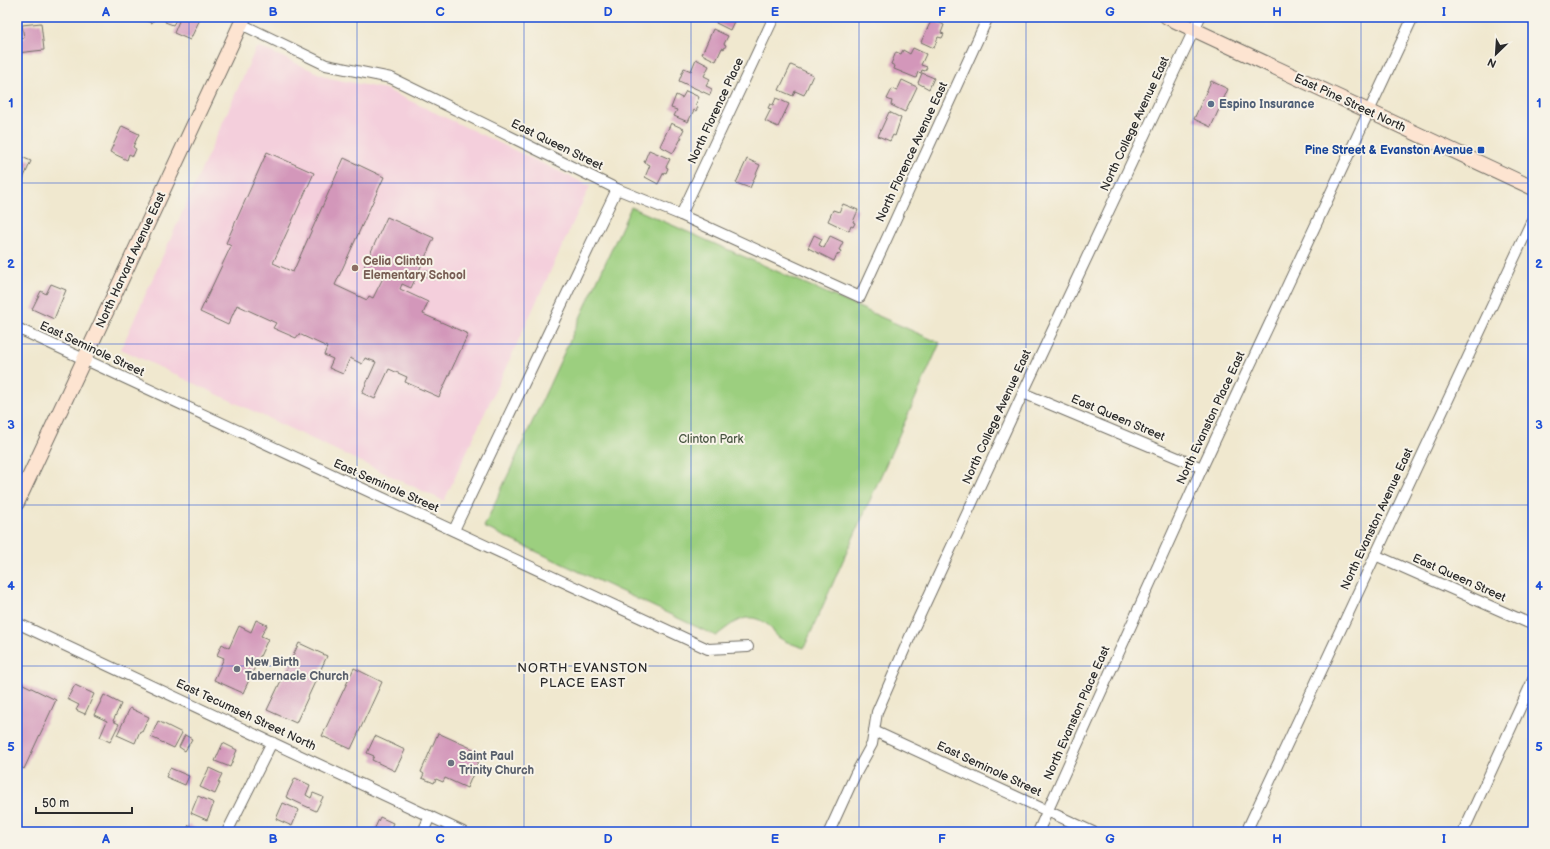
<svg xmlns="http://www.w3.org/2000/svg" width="1550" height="849" font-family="'Balsamiq Sans',sans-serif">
  <rect width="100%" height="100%" fill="#f7f3e8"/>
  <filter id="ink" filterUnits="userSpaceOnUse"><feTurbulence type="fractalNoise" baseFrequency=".025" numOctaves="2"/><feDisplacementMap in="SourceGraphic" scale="8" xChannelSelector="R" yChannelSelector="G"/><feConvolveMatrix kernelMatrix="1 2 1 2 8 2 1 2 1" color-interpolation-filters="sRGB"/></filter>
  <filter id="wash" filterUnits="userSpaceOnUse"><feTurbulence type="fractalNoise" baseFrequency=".012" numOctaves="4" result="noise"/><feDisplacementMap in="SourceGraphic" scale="16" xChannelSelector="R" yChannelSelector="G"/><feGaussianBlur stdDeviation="0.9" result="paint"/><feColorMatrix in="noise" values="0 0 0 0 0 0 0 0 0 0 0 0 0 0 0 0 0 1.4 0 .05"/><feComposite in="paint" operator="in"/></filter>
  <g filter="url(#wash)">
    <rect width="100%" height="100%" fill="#f0e8cf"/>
    <path fill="#f4cfdc" d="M256,48H262L329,78L385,89L590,186L444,501L121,349Z"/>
    <path fill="#9ccf7f" stroke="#647d55" d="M631,207L940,343L804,648C795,645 785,642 778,637C774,634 772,628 768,625C747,609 733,623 716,636L484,527Z"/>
    <g id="blocks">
      <g fill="#d397ba">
        <path d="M137,17H163L162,20L155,17L152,23Z"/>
        <path d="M167,17H201L190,40L174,33L179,21L176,20L173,25L165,22Z"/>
        <path d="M718,17H736L730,30L716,23Z"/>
        <path d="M932,19L944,25L941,33L944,34L942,38L938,37L934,48L921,42Z"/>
        <path d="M41,23L44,50L17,53V39L24,38L22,25Z"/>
        <path d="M713,29L728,36L724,44L726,45L724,49L722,48L716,61L702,54Z"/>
        <path d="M913,48L926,54L921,65L927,67L925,71L922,70L921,73L918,72L916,78L894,69L895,66L891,64L896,52L901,54L903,50L910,54Z"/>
        <path d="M696,59L709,66L704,76L710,79L706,86L712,89L710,95L679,81L684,68L691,71Z"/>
        <path d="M791,65L813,75L804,95L795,91L793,96L779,90Z"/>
        <path d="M922,73L934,78L929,89L918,83Z"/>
        <path d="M902,80L917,87L905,112L891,105L892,101L887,99L892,89L897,91Z"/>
        <path d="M1211,81L1228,89L1211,127L1194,119Z"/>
        <path d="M686,91L699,97L695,106L698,107L696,111L694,110L688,122L674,116L677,110L671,108L676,95L682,98Z"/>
        <path d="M776,98L789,104L778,127L765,121L771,109L768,108L770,104L773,105Z"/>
        <path d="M889,112L901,118L895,136L893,135L890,141L878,136Z"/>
        <path d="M671,123L684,129L680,137H682L673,153L660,146Z"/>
        <path d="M122,126L139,134L133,147L136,149L133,156L129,154L127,160L110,152Z"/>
        <path d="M649,150L670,159L666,167L668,168L666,173L664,172L658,184L645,177L650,165L644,162Z"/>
        <path d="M267,152L314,173L273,263L293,272L344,158L384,177L335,285L367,300L369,296L373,298L383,278L363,269L387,217L434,238L411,288L402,284L400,289L428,302L423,314L468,334L439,397L405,382L407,377L389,369L375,399L362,393L376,362L365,358L362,364L350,358L343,374L329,368L333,359L324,355L327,347L299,334L296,338L273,328L276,323L237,305L228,325L200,312L231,246L226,243Z"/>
        <path d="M17,155L31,161L20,186L17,185Z"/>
        <path d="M747,159L760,165L750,188L736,183Z"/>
        <path d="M843,204L858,210L853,222L855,223L853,227L851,226L849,231L828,221L833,210L839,212Z"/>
        <path d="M814,235L822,239L819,245L824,248L830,236L843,242L839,250L841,251L839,255L837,254L834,261L808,248Z"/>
        <path d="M425,270L436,275L434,280L423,275Z"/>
        <path d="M51,284L66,290L54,319L32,309L41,291L46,294Z"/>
        <path d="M256,620L267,625L261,636L268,639L243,693L214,680L224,658L217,655L222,644L229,648L239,626L251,632Z"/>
        <path d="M299,643L327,656L296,723L267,710Z"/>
        <path d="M354,668L382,682L351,749L322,736Z"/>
        <path d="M19,682L56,700L24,769L17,765V686Z"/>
        <path d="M75,685L94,694L85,714L76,710L79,705L67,699Z"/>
        <path d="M104,695L121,704L113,721L119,724L110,742L100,737L107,721L94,715Z"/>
        <path d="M130,708L149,717L142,732L140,731L135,743L117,735Z"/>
        <path d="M158,721L182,733L174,748L151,737Z"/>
        <path d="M438,733L482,753L467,788L445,778L443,782L436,779L434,783L422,778L424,774L421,772Z"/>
        <path d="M185,735L192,739L185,751L179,747Z"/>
        <path d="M375,736L405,750L395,771L372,760L374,756L367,753Z"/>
        <path d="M223,743L237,750L230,767L215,761Z"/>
        <path d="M170,768L189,776L185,785L166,777Z"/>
        <path d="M209,768L222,774L218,782L220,783L215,794L200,787Z"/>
        <path d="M295,778L310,785L306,795L311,798L313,793L323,797L316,811L286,797Z"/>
        <path d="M198,796L214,803L207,820L191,813Z"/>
        <path d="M283,803L299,810L292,826L276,819Z"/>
        <path d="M380,817L393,823L389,832H373Z"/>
        <path d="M189,825L203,832H185Z"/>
        <path d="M266,828L275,832H264Z"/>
      </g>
    </g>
  </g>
  <g filter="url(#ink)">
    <use href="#blocks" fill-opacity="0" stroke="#706d64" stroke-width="1"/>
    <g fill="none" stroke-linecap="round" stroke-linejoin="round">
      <defs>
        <g id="minor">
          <path d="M241,24L326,65L391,78L617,189L681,215L860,297L988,17"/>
          <path d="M681,215L774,17"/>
          <path d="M17,328C247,436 478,541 708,649L748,647"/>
          <path d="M1023,393L1202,468"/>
          <path d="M454,530L617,189"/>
          <path d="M1375,555L1533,625"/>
          <path d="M17,623L463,832"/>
          <path d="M874,731L1093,832"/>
          <path d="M227,832L272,742"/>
          <path d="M423,832L430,816"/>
          <path d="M829,832L855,775L872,744L877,712L912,632L1023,393L1200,17"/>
          <path d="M1038,832L1202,468L1413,17"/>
          <path d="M1246,832L1533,218"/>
          <path d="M1463,832L1533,680"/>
        </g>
        <g id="secondary">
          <path d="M1167,17L1533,188"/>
          <path d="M17,503L244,17"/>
        </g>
      </defs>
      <use href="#minor" stroke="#706d64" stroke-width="12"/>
      <use href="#secondary" stroke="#706d64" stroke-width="16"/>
      <use href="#minor" stroke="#fff" stroke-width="10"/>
      <use href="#secondary" stroke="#fde4d1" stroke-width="14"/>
    </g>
  </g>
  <path fill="none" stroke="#1d4ed8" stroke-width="1" stroke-opacity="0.55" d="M189,17V832M357,17V832M524,17V832M691,17V832M859,17V832M1026,17V832M1193,17V832M1361,17V832M17,183H1533M17,344H1533M17,505H1533M17,666H1533"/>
  <circle fill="#5c6f8a" stroke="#f7f3e8" stroke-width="1.5" cx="1211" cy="104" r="4"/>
  <rect fill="#1a4fb4" stroke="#f7f3e8" stroke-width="1.5" x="1477" y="146" width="8" height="8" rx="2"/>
  <circle fill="#8d6e63" stroke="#f7f3e8" stroke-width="1.5" cx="355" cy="268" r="4"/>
  <g fill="#6b7280" stroke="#f7f3e8" stroke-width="1.5">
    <circle cx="237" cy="669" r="4"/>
    <circle cx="451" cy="763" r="4"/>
  </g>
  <g text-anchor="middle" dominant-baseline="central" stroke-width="4" stroke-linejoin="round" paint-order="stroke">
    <g font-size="12" fill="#2b2b2b" stroke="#f7f3e8">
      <text transform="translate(1350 103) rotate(25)">East Pine Street North</text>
      <text transform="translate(716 111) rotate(-65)">North Florence Place</text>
      <text transform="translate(1135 124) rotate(-65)">North College Avenue East</text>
      <text transform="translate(557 145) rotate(26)">East Queen Street</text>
      <text transform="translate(912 152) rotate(-65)">North Florence Avenue East</text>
      <text transform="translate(131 260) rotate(-65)">North Harvard Avenue East</text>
      <text transform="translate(92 349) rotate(25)">East Seminole Street</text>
      <text transform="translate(997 417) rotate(-65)">North College Avenue East</text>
      <text transform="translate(1118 418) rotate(23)">East Queen Street</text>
      <text transform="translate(1211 418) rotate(-65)">North Evanston Place East</text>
      <text transform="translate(386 486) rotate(24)">East Seminole Street</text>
      <text transform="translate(1377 519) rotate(-65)">North Evanston Avenue East</text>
      <text transform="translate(1459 578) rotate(24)">East Queen Street</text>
      <text transform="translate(1077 713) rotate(-66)">North Evanston Place East</text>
      <text transform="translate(246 715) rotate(25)">East Tecumseh Street North</text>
      <text transform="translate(989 769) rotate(25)">East Seminole Street</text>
    </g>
    <g font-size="12" font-weight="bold" fill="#4e5e75" stroke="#f7f3e8" text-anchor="start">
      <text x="1219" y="104">Espino Insurance</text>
    </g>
    <g font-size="12" font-weight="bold" fill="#164399" stroke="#f7f3e8" text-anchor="end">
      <text x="1473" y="150">Pine Street &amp; Evanston Avenue</text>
    </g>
    <g font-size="12" font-weight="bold" fill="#785e54" stroke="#f7f3e8" text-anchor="start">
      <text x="363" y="261">Celia Clinton<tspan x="363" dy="14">Elementary School</tspan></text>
    </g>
    <g font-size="12" fill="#475440" stroke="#f7f3e8">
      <text x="711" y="439">Clinton Park</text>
    </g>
    <g font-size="12" font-weight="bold" fill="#5b616d" stroke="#f7f3e8" text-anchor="start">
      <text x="245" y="662">New Birth<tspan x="245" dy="14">Tabernacle Church</tspan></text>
      <text x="459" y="756">Saint Paul<tspan x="459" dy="14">Trinity Church</tspan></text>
    </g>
    <g font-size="13" letter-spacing="1" fill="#2b2b2b" stroke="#f7f3e8">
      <text x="583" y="668">NORTH EVANSTON<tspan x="583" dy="15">PLACE EAST</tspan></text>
    </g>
  </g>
  <rect width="1550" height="849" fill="none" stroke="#f7f3e8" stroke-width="44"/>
  <g transform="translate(1496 54) rotate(205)" stroke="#f7f3e8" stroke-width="3" paint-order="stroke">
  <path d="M0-3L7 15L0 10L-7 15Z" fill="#2b2b2b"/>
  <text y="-6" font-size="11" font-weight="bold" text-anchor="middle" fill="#2b2b2b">N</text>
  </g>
  <path d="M36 807v6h96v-6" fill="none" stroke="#2b2b2b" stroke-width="2"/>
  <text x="42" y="807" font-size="12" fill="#2b2b2b" stroke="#f7f3e8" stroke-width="3" paint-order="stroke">50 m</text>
  <rect x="22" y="22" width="1506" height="805" fill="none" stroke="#1d4ed8" stroke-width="1.5"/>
  <g font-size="13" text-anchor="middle" font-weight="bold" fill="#1d4ed8">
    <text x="106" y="16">A</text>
    <text x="273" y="16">B</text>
    <text x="440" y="16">C</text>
    <text x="608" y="16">D</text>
    <text x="775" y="16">E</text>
    <text x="942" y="16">F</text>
    <text x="1110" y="16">G</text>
    <text x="1277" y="16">H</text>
    <text x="1444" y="16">I</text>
    <text x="11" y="107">1</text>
    <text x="1539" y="107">1</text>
    <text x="11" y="268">2</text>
    <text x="1539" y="268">2</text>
    <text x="11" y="429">3</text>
    <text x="1539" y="429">3</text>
    <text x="11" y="590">4</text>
    <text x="1539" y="590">4</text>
    <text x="11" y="751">5</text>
    <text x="1539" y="751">5</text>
    <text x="106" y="843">A</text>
    <text x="273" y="843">B</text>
    <text x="440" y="843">C</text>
    <text x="608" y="843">D</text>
    <text x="775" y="843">E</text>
    <text x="942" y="843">F</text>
    <text x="1110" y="843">G</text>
    <text x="1277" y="843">H</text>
    <text x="1444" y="843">I</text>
  </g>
</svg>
